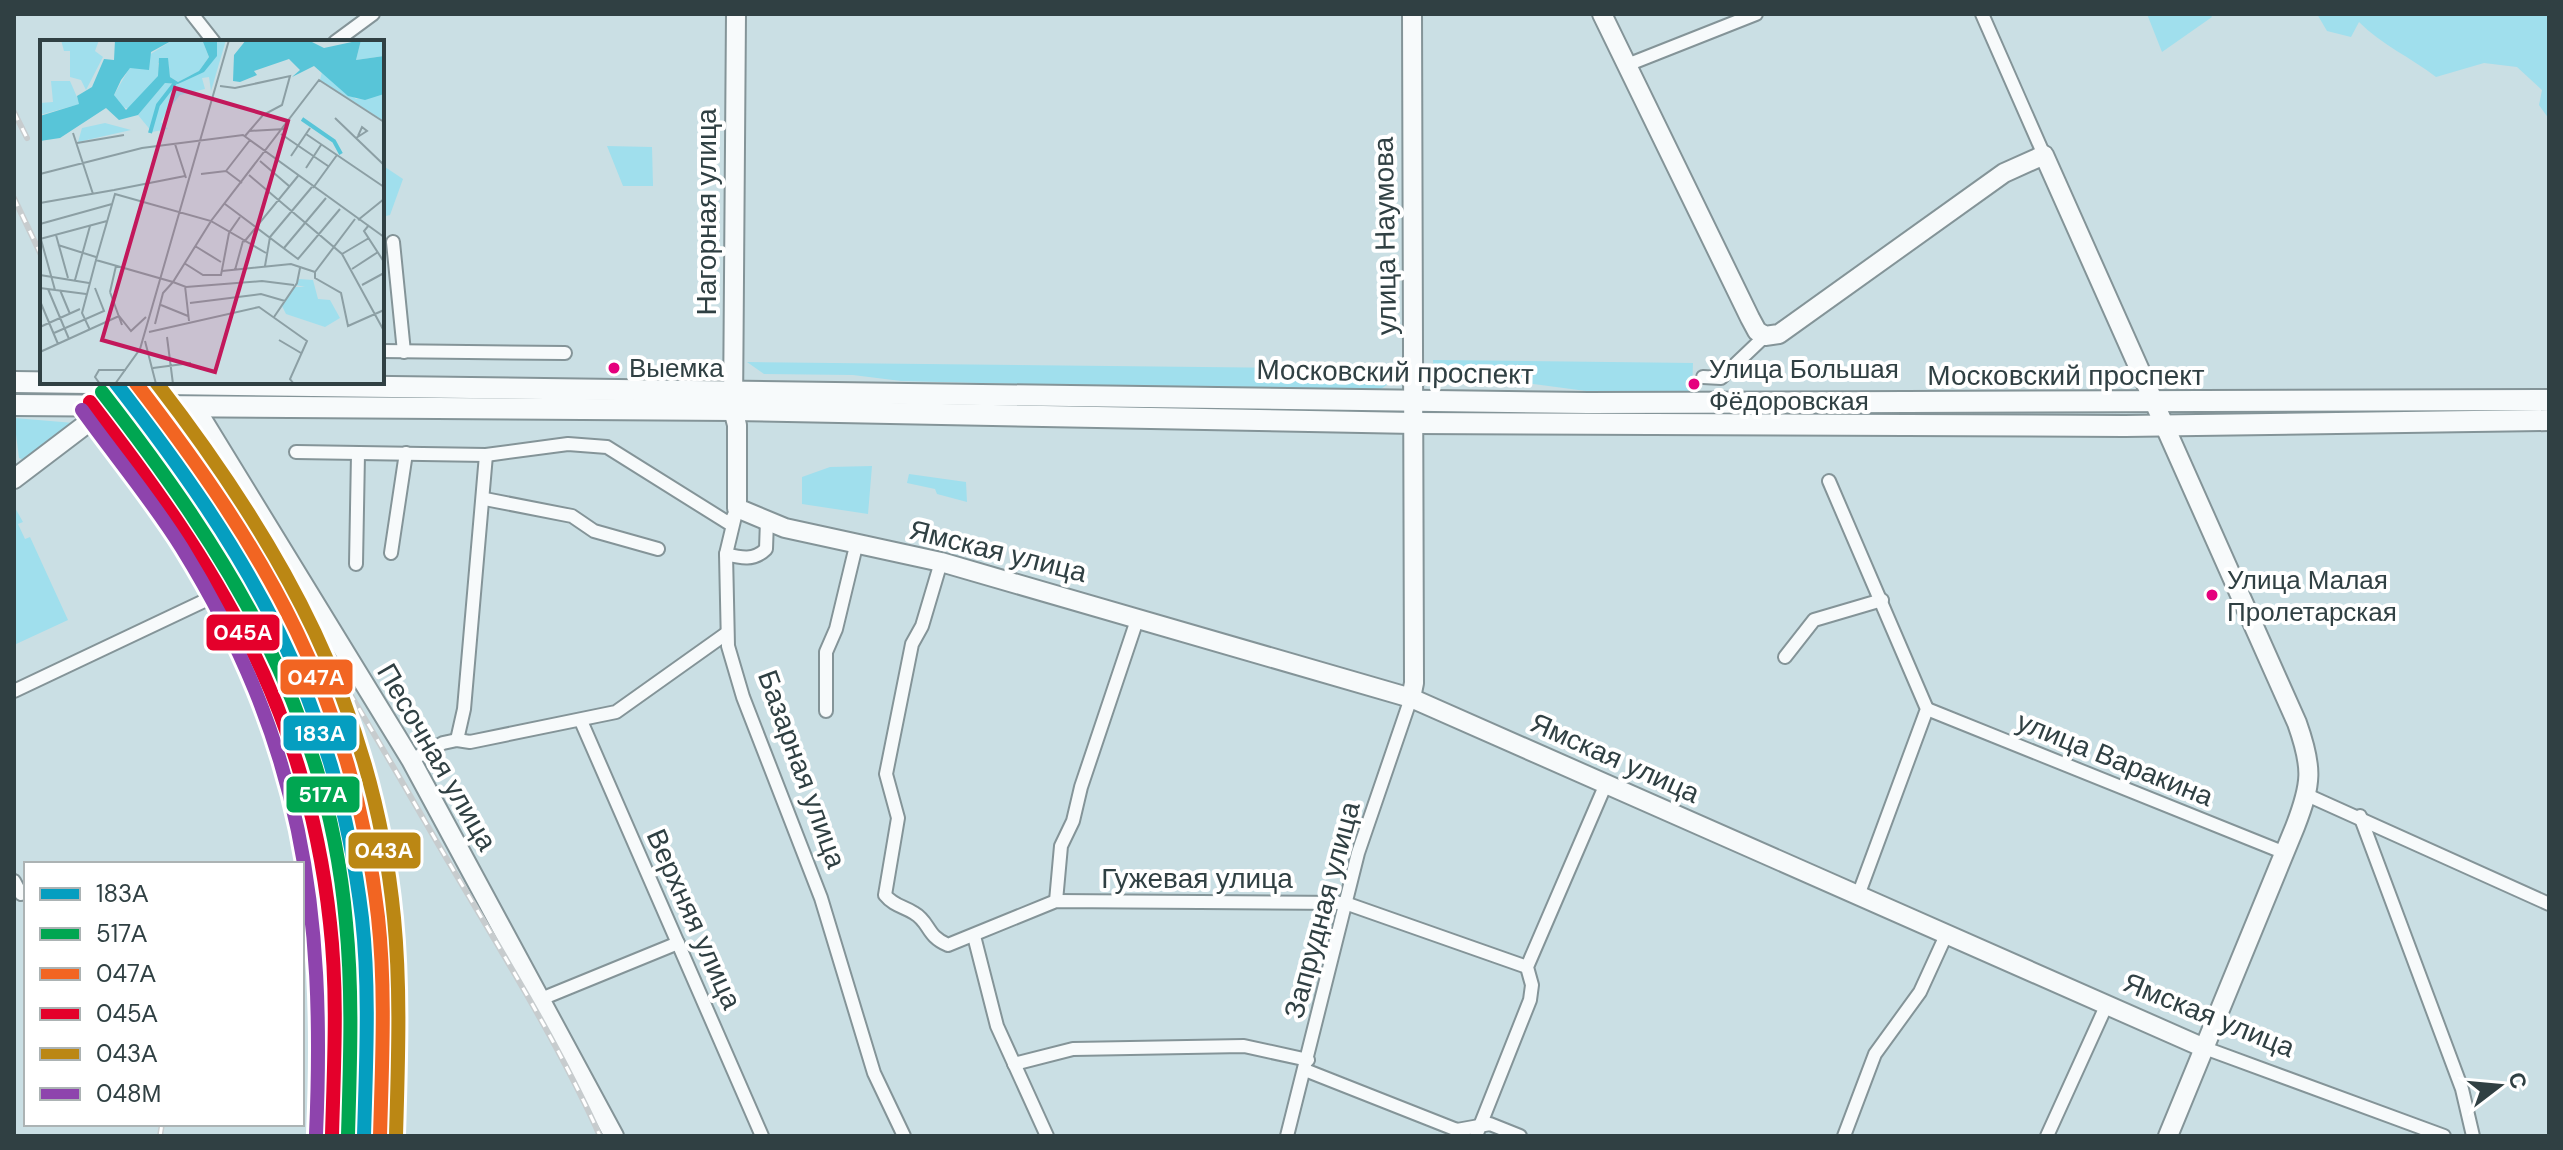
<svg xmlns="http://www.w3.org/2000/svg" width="2563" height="1150" font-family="'DM Sans',sans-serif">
  <rect width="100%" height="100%" fill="#cadfe4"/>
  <g fill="#a0dfed">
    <path d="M2147,14H2210L2212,17L2162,52Z"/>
    <path d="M2317,14H2549V119L2539,105L2542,90L2517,67L2484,63L2436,77C2410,57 2382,45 2359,22L2351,37L2327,31Z"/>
    <path d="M607,146L652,147L653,186H623Z"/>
    <path d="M382,165L403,179L390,215L382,217Z"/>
    <path d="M1433,360L1693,363L1692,392L1586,391L1526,383H1448L1434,374Z"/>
    <path d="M747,362L1390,369L1388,384L1375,393L901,381L853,375L764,374Z"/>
    <path d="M14,418L74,423L29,461L19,458Z"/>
    <path d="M872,466L868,514L802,504V477L830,467Z"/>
    <path d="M909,474L966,482L967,502L937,494L935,489L907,483Z"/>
    <path d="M14,506L23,522L18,524L25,539L30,537L68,620L14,645Z"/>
  </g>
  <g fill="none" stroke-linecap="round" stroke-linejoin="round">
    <defs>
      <g id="street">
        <path d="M192,14L214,42"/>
        <path d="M1982,14L2044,155"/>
        <path d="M335,42L373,14"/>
        <path d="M1627,65L1756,14"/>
        <path d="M393,242L404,352"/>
        <path d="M382,351L565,353"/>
        <path d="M1703,377L1721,378L1765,336"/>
        <path d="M296,452L486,455L568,444L607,447L730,524L734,515"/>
        <path d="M1829,481L1927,709L1859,893"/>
        <path d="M485,499L572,516L594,531L658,549"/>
        <path d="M737,508L726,554L728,646L743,697L821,898L874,1073L904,1136"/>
        <path d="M391,553L406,453"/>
        <path d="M726,554C741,558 754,561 766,549L767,520"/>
        <path d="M941,562L922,626L912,644L886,774L898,818L885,895C894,906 903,906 914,913C930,922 926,936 948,945L1056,901L1345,903L1527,967"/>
        <path d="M356,564L358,454"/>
        <path d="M1785,657L1814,620L1882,600"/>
        <path d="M14,691L202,602"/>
        <path d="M1927,709L2285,853"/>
        <path d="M826,711V652L836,629L856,546"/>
        <path d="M581,721L762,1136"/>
        <path d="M457,740L464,709L486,455"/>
        <path d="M411,760L443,743L457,740L470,742L616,712L727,633"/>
        <path d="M2307,795L2549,904"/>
        <path d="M2360,816L2462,1089L2473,1136"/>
        <path d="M14,881L21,894"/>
        <path d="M1056,901L1061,846L1073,821L1081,787L1138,617"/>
        <path d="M974,936L997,1026L1047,1136"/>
        <path d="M541,999L678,943"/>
        <path d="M2202,1047L2444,1136"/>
        <path d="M1014,1064L1073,1049L1244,1046L1308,1060"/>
        <path d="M1305,1070L1457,1130L1490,1124L1520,1136"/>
        <path d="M1287,1136L1358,853L1411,698"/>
        <path d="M1476,1136L1530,1000L1532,985L1527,967L1605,786"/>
        <path d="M1844,1136L1875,1054L1920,992L1947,933"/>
        <path d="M2047,1136L2107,1004"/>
      </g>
      <g id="secondary">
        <path d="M736,14L733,410L737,425V508L785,528L941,562L1411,698L2202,1047"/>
        <path d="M1602,14L1750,318L1757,331L1765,336L1779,334L2004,173L2044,155L2297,723C2313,768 2312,783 2295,827L2168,1136"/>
        <path d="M199,414L411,760L614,1136"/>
        <path d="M14,479L110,406"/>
        <path d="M1411,698L1414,683L1412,14"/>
      </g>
      <g id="primary">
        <path d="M14,382L1588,403L2549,400"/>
        <path d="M14,405L733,410L1414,423L2125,426L2549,420"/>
      </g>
    </defs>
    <use href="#street" stroke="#849498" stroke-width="16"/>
    <use href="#secondary" stroke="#849498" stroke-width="22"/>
    <use href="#primary" stroke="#849498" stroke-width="24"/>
    <use href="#street" stroke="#f7fafb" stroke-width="12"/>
    <use href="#secondary" stroke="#f7fafb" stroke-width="18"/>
    <use href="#primary" stroke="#f7fafb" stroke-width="20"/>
    <defs>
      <g id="rail">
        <path d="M14,112L27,138"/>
        <path d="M14,198L42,257"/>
        <path d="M124,382L191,463"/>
        <path d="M186,456C286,577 362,713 441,849C496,943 555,1036 600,1136"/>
        <path d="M266,579C364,744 387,948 373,1136"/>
        <path d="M304,723C328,800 348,877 352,958C355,1016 348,1078 341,1136"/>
        <path d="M160,1136L162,1124"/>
      </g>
    </defs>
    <use href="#rail" stroke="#c7ccce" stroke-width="6"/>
    <use href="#rail" stroke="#fff" stroke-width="3" stroke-dasharray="9" stroke-linecap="butt"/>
    <defs>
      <path id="rail-1" d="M115,382C249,554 335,697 362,918C370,990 366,1064 364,1136"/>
      <path id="rail-2" d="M102,392C229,555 328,712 346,923C353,994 350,1065 348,1135"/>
      <path id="rail-3" d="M135,382C267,552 353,699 378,917C386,990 382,1063 380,1136"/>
      <path id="rail-4" d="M90,402C218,567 307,709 330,923C338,993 334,1064 332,1135"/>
      <path id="rail-5" d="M156,382C282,545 374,708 394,918C401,990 398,1063 396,1136"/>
      <path id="rail-6" d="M82,410C115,456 152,500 182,548C302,742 326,910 316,1134"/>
    </defs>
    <use href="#rail-1" stroke="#fff" stroke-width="20"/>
    <use href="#rail-2" stroke="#fff" stroke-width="20"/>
    <use href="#rail-3" stroke="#fff" stroke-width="20"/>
    <use href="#rail-4" stroke="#fff" stroke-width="20"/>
    <use href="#rail-5" stroke="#fff" stroke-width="20"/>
    <use href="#rail-6" stroke="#fff" stroke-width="20"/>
    <use href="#rail-1" stroke="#059ec0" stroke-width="14"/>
    <use href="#rail-2" stroke="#00a651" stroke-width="14"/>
    <use href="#rail-3" stroke="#f26522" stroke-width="14"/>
    <use href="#rail-4" stroke="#e4002b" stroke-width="14"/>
    <use href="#rail-5" stroke="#bb8714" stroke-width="14"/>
    <use href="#rail-6" stroke="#8e44ad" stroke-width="14"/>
  </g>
  <g fill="#e5007d" stroke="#fff" stroke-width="3">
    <circle cx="614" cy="368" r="7"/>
    <circle cx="1694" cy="384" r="7"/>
    <circle cx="2212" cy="595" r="7"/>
  </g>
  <g text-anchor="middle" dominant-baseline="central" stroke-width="8" stroke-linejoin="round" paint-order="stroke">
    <g font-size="26" fill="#304043" stroke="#fff" text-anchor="start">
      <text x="629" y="368">Выемка</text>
      <text x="1709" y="369">Улица Большая<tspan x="1709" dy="32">Фёдоровская</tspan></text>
      <text x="2227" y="580">Улица Малая<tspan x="2227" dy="32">Пролетарская</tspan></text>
    </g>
    <g font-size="28" fill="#304043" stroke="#fff">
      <text transform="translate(706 212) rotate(-90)">Нагорная улица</text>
      <text transform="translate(1385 236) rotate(-91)">улица Наумова</text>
      <text transform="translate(1395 372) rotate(1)">Московский проспект</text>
      <text x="2066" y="375">Московский проспект</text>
      <text transform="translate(998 551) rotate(14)">Ямская улица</text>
      <text transform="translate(437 757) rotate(60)">Песочная улица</text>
      <text transform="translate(1615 758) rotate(24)">Ямская улица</text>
      <text transform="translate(2115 759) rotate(22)">улица Варакина</text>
      <text transform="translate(802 769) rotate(70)">Базарная улица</text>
      <text x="1197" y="878">Гужевая улица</text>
      <text transform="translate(1322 910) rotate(-75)">Запрудная улица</text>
      <text transform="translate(694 919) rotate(66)">Верхняя улица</text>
      <text transform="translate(2209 1015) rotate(22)">Ямская улица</text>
    </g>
  </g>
  <g transform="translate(40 40)">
    <rect width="344" height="344" fill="#cadfe4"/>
    <path d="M21,0H59L55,11L63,17L46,50L41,40L30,37V11H24ZM133,0L163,2L169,17L159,31L138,42L130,37L128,22L118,23L119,36L111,46L91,69L82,67L74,55L90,27ZM177,0H186L171,51L169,37L162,38L165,49L140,55L125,74L121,82L128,89L112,92L98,75L125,43L139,44L172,21ZM321,0H344V16L316,20ZM282,32L316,59L344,54V81L280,40ZM11,41H30L40,64L0,75V63L13,62ZM65,83L91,90L38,102L42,88ZM259,239L273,240L278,259L290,260L300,278L285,287L246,274L242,266L254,247H265L256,245Z" fill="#a0dfed"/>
    <path d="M75,0H133L111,12L109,30L90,28L81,40L74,55L86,70L118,36L119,18H128L130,37L138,42L159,31L169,17L163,2L155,0H177V16L164,32L138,44L125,43L98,75L79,80L66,68L20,98L0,101V76L39,64L37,56L52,47L64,19L74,20ZM206,0H268L284,8L321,0L316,20L344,16V54L325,60L308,56L274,26L252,37L260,30L249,19L214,31L217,35L200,42L193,41L194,15Z" fill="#58c5d8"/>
    <path fill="none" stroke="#58c5d8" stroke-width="4" d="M262,79L294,101L301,114M110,93L118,65L135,43"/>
    <path fill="none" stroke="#8c9fa4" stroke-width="2" d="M180,46L195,48L250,36L242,65L223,75L205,96M295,78L344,125M209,91L245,89M33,93L53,154M241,94L288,126M266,94L344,147M316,98L327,91L322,87L318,96M37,103L84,95M135,104L146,138M251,116L270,88M220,121L249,146M266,128L281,105M186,131L210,100M0,134L102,108L203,95L344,197M161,134L186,131L202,143M209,135L302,214L344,291M273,148L297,115M74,150L145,136M75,154L171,181L133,242L56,220ZM0,163L74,150M185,164L258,219L300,169M318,180L344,159M0,184L72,164M329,185L324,191L344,222M16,195L28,238M0,196L15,250M0,199L67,181M204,202L258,136M18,205L56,217M155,206L181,222M244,208L286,158M226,213L171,181L279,40L344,82M302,214L329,198M144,223L163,235H181L189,193L200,177M225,226L230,197L272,147M312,229L338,212M195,230L203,201M182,231L251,224L275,232M275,232V238L301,253L308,286L344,270M275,232L315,179M0,235L49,243M35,240L50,186M322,245L344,233M145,246L149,281M0,248L46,254M8,249L29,299M20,250L30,274M70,252L82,285M70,252L76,226M0,261L18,304M150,263L221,254L245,261M121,265L148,276M234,277L257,243L260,228M115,284L123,253L133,242L146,247L222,241L254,245M0,287L40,269M50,290L42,273L56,220M109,292L219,267L267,301L250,339L254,344M14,293L64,271L55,248M127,297L133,344M239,300L261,313M105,301L116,344M0,312L79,276L91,291L106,277M113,328L151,323M60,344L55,337L59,330H86M75,344L100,309L189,0"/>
    <path fill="#c2185b" fill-opacity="0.15" stroke="#c2185b" stroke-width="4" d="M135,48L248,81L175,332L62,300Z"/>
    <rect width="344" height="344" fill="none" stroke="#304043" stroke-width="4"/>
  </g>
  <g stroke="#fff" stroke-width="3">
    <rect x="205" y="613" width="76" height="39" rx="8" fill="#e4002b"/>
    <rect x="279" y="658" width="75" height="38" rx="8" fill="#f26522"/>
    <rect x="282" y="714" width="76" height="38" rx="8" fill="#059ec0"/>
    <rect x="285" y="775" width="76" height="39" rx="8" fill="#00a651"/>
    <rect x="347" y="831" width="75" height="39" rx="8" fill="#bb8714"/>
  </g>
  <g font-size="22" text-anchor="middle" font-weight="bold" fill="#fff">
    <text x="243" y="640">045А</text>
    <text x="316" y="685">047А</text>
    <text x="320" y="741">183А</text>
    <text x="323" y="802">517А</text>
    <text x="384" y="858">043А</text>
  </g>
  <rect width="2563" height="1150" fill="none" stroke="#304043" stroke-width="32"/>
  <rect x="24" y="862" width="280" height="264" fill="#ffffff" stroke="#acb3b4" stroke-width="2"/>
  <rect x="40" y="888" width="40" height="12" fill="#059ec0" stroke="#acb3b4" stroke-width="2"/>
  <text x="96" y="902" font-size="24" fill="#304043">183А</text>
  <rect x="40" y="928" width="40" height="12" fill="#00a651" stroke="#acb3b4" stroke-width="2"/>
  <text x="96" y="942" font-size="24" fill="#304043">517А</text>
  <rect x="40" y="968" width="40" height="12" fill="#f26522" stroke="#acb3b4" stroke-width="2"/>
  <text x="96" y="982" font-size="24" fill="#304043">047А</text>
  <rect x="40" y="1008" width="40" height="12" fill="#e4002b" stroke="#acb3b4" stroke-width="2"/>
  <text x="96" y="1022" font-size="24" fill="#304043">045А</text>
  <rect x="40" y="1048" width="40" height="12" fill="#bb8714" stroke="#acb3b4" stroke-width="2"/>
  <text x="96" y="1062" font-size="24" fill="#304043">043А</text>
  <rect x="40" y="1088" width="40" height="12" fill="#8e44ad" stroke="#acb3b4" stroke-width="2"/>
  <text x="96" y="1102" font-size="24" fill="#304043">048М</text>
  <g transform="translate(2499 1086) rotate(74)" stroke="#ffffff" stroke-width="6" paint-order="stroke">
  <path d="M0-6L14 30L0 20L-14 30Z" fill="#304043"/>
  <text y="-12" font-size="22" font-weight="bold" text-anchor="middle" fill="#304043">С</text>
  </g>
</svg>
